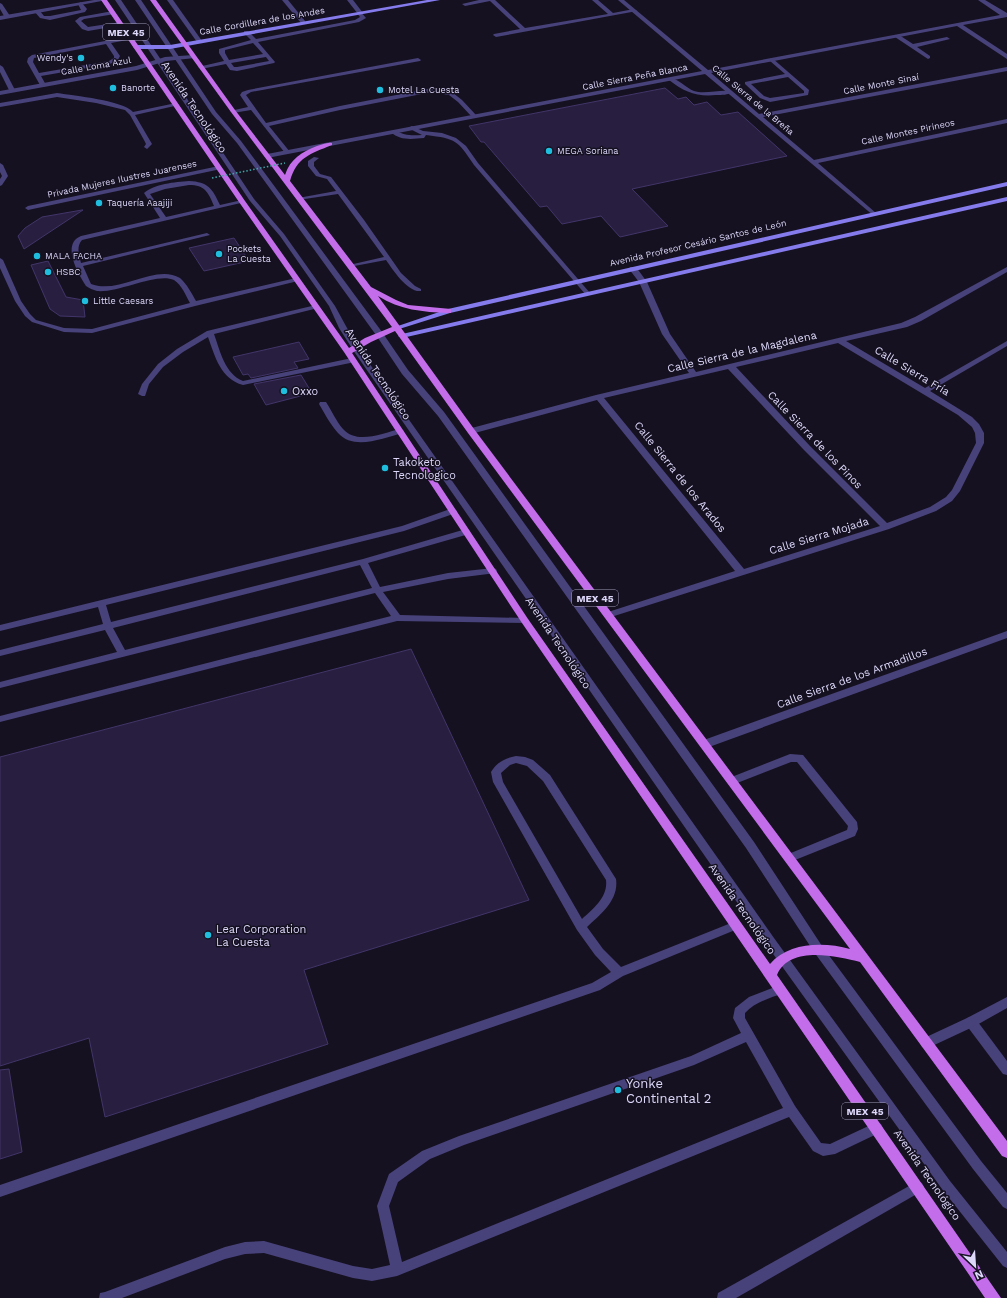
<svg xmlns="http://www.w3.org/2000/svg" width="1007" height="1298" font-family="'Work Sans',sans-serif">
  <rect width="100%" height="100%" fill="#151121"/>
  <g fill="#281f40" stroke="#423569">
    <path d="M665,88L678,99L686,97L694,105L707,102L721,115L738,112L787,156L632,189L668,226L620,237L601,216L562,224L547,206L540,207L484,142H481L469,126Z"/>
    <path d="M82,210H83L24,249L18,236L25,228L42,217Z"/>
    <path d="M234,238L249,261L204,271L189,248Z"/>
    <path d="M48,261L66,297L83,300L85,317L60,316L50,309L31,265Z"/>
    <path d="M299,342L309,359L294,362L298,368L251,378L248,374L243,375L233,357Z"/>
    <path d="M301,375L312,393L266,405L254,384Z"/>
    <path d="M411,649L529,900L304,970L328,1044L105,1117L89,1038L0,1066V757Z"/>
    <path d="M9,1069L22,1152L0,1159V1070Z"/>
  </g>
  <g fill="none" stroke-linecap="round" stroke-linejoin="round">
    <g fill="#48427a" fill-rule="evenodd">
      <path d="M115,0H121L254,199L284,234L335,306L347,328L362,353L774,938L950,1181L1007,1252V1268L1003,1266L942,1189L766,944L355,353L339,328L329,306L280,236L250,201Z"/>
      <path d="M135,0H141L216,112L241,141L382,332L408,370L444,412L754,842L822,946L981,1161L1007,1193V1209L1003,1207L973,1169L814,952L746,848L438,416L402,374L376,335L237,143L212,114Z"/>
      <path d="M167,0H173L202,41L201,42H197Z"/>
      <path d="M479,0H495L525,28L608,14L592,0H598L613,13L634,9L637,11L496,37L493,35L494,34L520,29L490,1L465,6L462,4Z"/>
      <path d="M81,2L87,9L85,12L50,20L40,18L34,11L39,10L44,16H50L81,10L78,4Z"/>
      <path d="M0,3L2,4L10,16L9,17L4,16L0,9Z"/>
      <path d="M113,11L115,12V14L84,19L81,21L88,27L121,22L124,24L123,25L88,31L82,29L75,21L80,17Z"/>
      <path d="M360,11L366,18L359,22L258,42L275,62L274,63L237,71L230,70L226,64L201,69L198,67L224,61L219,53V49L251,40L244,33V31H248L256,39L355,20L360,17L357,13ZM253,43L263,54L229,60L225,53V50ZM266,57L269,61L237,67H234L231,63Z"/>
      <path d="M895,35H899L913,44L947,37L950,39L917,47L930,56V58L928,59L895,37Z"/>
      <path d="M131,36L133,37V39L111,43L120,56L118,60L110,64L41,76L46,85L43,87L40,85L27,62L28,58L32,55ZM106,44L114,56V58L109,61L39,73L33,62L34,58Z"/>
      <path d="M418,58L421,60L420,61L251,92L246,95L266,123L340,106L432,88L440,89L453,93L462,100L476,115V117H472L458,102L449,95L432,92L340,110L269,126L290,152L287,154L285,153L251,110L233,113L230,111L248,107L240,95L242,92L248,90Z"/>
      <path d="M772,58L809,90L808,95L770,102L760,98L745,84V82L785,74L770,61V59ZM788,77L804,91V93L770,98L764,96L751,84Z"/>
      <path d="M0,65L3,67L15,90L14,91L9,90L0,72Z"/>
      <path d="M669,78C677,77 686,88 694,91C705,95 725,88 732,92C728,95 722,95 716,95C697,97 684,92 669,80Z"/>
      <path d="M57,93C75,96 122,100 133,112L176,103L179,105L135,115L152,144L147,149L144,147L146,144L144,140L130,115L125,110L96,103L57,97L0,107V103Z"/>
      <path d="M412,126L423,131L442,133L456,138L466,146L478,163L590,293V295H586L474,165C457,140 457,139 426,135L424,138C412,139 400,141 391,132L394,130C405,135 409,136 422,135L410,129V127Z"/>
      <path d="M314,157L319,158L314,162V166L320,174L331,177L364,220L401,273L415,286L421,289V291C408,293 393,270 386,260L349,267V265L384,257L338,194L298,200V198L336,191L327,179L316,176L308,166V161Z"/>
      <path d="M0,163L3,165L8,176L2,185L0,186V179L2,176L0,172Z"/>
      <path d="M219,166L222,168L221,169L28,210L25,208L28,206Z"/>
      <path d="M189,181C208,182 212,188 220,205L242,200L245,202L82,240C76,247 79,255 81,263L207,233L210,235L83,266L91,284C119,295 155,263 180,278C187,284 192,294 196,301L296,278L298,279V281L195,306L92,333L64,332L32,322L25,316L15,301L0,268V258L3,260L21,301L30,314L36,320L64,328L92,329L190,303C186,296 182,285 174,280C157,272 119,293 97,291C93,290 89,288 86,286C78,274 61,244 81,236L160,218L144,193C154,184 175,182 189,181ZM189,185C205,185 208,192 214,206L166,217L150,194L165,189Z"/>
      <path d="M316,305L318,306V308L214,334C220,351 225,374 243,381L352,358L356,360L355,362L243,385C221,379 215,357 208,337L183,352L163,367L149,384L145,396H142L138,394L142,384L158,364L177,349L207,331Z"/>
      <path d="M320,402H326C332,411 336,421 343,429C357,445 383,433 400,429L404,431L403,433C383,438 354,451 338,433C330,424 325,414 319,404Z"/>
      <path d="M453,508L457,511L456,513L404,531L106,605L111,622L363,559L466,529L469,530L470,532L469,534L368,563L380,587L448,573L493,568L496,569L497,571L496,573L448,579L383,592L400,615L525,618L528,619L529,621L528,623L397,621L0,722V716L391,616L375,593L0,688V682L117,652L105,630L0,656V650L103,624L98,607L0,631V625L402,526ZM360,565L372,588L125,650L113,628Z"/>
      <path d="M790,754L803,755L857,822L858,829L855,836L790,862L786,861L785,858L786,855L847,830L848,826L797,762H791L732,785L729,784L727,781L729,778Z"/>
      <path d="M516,756L525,757L533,760L550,775L616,879C619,900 601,914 587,927L603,949L621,967L736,921L740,922L741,925L740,928L623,976L600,990L0,1197V1185L592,983L611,972L595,955L577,930L493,782L491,772C497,762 505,758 516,756ZM516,763L527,766L543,781L606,880C608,897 594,908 582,919L503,782L501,773L510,765Z"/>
      <path d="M780,985L784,987L786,990L784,993C770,998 755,1002 745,1013V1018L795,1106L821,1143L830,1144L877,1122L881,1124L883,1128L881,1132L835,1154L823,1156L813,1151L789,1117L397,1276L372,1281L353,1278L264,1253L245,1254L225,1259L122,1298H99L100,1293L105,1292L225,1247L245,1242L264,1241L353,1266L372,1269L390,1265L377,1206L389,1174L422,1151L459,1136L691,1056L741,1033L733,1018L735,1008L749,997ZM746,1042L783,1108L402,1262L389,1206L398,1182L430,1159L464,1145L694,1065Z"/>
      <path d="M971,1017L975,1018L1007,1061V1075L1003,1074L967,1026L965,1022L967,1018Z"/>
      <path d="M918,1181L922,1183L924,1187L922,1191L736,1298H717L718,1293Z"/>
    </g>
    <g fill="#48427a" fill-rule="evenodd">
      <path d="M94,0H107L0,20V16Z"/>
      <path d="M282,0H288L305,21V23H301Z"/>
      <path d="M347,0H353L363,13L362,14H358Z"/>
      <path d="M618,0H624L708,70L1000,15L978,0H985L1007,13V17L963,25L1007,54V59L957,26L711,73L759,114L1007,67V71L763,117L814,160L1007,119V123L818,163L876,213V215L874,216L705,74L267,158L264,156L267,154L702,71Z"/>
      <path d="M193,55L196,57L195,58L166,61L137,70L0,95V91L136,66L165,57Z"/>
      <path d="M630,267H636L647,282L670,334L696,372L901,323L915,317L1007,267V272L921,321L907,327L846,341L925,388L1007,341V346L930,391L972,417L979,424L984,433V443L960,491L952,501L936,511L889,529L611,617H605L603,615L605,613L735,571L597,400L471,434L467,431L468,429L596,395L689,373L662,334L639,282L629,269ZM838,343L958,415L972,427L975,433L976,443L952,490L946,497L930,507L887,523L810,446L736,367ZM728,369L804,450L880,526L744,569L604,398Z"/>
      <path d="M1007,631V638L709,747H701L700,744L701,741Z"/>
      <path d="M1007,997V1008L975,1026L930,1047L926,1049L922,1047L920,1043L922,1039L967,1018Z"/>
    </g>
    <g fill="#857bed" fill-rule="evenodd">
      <path d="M427,0H440L170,49H136L133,47L136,45H170Z"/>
      <path d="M1007,182V186L450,313L396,330L392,328L448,309Z"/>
      <path d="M1007,197V201L402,338L398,336L402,334Z"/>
    </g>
    <path fill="#c46deb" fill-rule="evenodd" d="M101,0H107L245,201L349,348L365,338L392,327L231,112L150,0H156L235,110L285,175C290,159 302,152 317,146C322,145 327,142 332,143V145C310,154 297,157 290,181L371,287L396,300L408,305L451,309V313H448C423,312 400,310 378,296L474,429L1007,1141V1158L1002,1156L860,962C837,956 789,945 777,975L1001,1298H985L522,623L344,352L239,202ZM395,331L468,433L850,949C824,942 789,942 770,964L528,619L352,353L371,342Z"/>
    <path stroke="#3fa5a5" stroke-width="1.5" stroke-dasharray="1.5 2" stroke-linecap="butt" d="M212,178L285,163"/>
  </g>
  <g fill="#1fbede" stroke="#151121" stroke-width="1.5">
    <circle cx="81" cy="58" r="4"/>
    <circle cx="113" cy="88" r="4"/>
    <circle cx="380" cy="90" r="4"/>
    <circle cx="549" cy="151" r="4"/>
    <circle cx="99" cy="203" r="4"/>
    <circle cx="219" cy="254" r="4"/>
    <circle cx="37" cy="256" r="4"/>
    <circle cx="48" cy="272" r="4"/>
    <circle cx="85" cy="301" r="4"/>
    <circle cx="284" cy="391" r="4"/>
    <circle cx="385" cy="468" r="4"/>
    <circle cx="208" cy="935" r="4"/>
    <circle cx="618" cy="1090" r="4"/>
  </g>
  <g text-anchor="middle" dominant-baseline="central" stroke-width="3" stroke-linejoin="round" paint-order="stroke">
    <g font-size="9" fill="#ddd7f9" stroke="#151121">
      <text transform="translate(262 21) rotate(-10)">Calle Cordillera de los Andes</text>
      <text transform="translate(96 66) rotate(-10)">Calle Loma Azul</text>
      <text transform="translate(635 77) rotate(-11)">Calle Sierra Peña Blanca</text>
      <text transform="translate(881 84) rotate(-11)">Calle Monte Sinaí</text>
      <text transform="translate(753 100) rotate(40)">Calle Sierra de la Breña</text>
      <text transform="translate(908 132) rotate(-12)">Calle Montes Pirineos</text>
      <text transform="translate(122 179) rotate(-12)">Privada Mujeres Ilustres Juarenses</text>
      <text transform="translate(698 243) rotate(-13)">Avenida Profesor Cesário Santos de León</text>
    </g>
    <g font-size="9" fill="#ddd7f9" stroke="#151121" text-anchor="start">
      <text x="73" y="58" text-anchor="end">Wendy's</text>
      <text x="121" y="88">Banorte</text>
      <text x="388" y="90">Motel La Cuesta</text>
      <text x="557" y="151">MEGA Soriana</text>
      <text x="107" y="203">Taquería Aaajiji</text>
      <text x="227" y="249">Pockets<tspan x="227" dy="10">La Cuesta</tspan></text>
      <text x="45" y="256">MALA FACHA</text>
      <text x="56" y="272">HSBC</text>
      <text x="93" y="301">Little Caesars</text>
    </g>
    <g fill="#151121" stroke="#a19cb8" stroke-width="1">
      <rect x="103" y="24" width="46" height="16" rx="3"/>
      <rect x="572" y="590" width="46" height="16" rx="3"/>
      <rect x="842" y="1103" width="46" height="16" rx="3"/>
    </g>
    <g font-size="10" font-weight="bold" fill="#ddd7f9">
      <text x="126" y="32">MEX 45</text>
      <text x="595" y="598">MEX 45</text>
      <text x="865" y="1111">MEX 45</text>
    </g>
    <g font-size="11" fill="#ddd7f9" stroke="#151121">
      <text transform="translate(194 107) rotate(56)">Avenida Tecnológico</text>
      <text transform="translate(742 352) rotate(-13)">Calle Sierra de la Magdalena</text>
      <text transform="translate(912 371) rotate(31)">Calle Sierra Fría</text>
      <text transform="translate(378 374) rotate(56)">Avenida Tecnológico</text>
      <text transform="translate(815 440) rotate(46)">Calle Sierra de los Pinos</text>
      <text transform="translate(680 477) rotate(51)">Calle Sierra de los Arados</text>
      <text transform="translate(819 536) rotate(-17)">Calle Sierra Mojada</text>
      <text transform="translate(558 643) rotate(56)">Avenida Tecnológico</text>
      <text transform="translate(852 678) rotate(-20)">Calle Sierra de los Armadillos</text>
      <text transform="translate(742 909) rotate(55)">Avenida Tecnológico</text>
      <text transform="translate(927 1175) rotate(55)">Avenida Tecnológico</text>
    </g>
    <g font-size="11" fill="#ddd7f9" stroke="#151121" text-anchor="start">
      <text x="292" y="391">Oxxo</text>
      <text x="393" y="462">Takoketo<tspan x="393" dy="13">Tecnologico</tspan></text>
      <text x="216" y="929">Lear Corporation<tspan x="216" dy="13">La Cuesta</tspan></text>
    </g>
    <g font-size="13" fill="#ddd7f9" stroke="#151121" text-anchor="start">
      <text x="626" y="1083">Yonke<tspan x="626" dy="15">Continental 2</tspan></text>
    </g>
  </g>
  <g transform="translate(975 1266) rotate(155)" stroke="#151121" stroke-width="3" paint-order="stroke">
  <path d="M0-3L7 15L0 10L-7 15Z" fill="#ddd7f9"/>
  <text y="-6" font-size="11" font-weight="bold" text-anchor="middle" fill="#ddd7f9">N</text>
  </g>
</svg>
